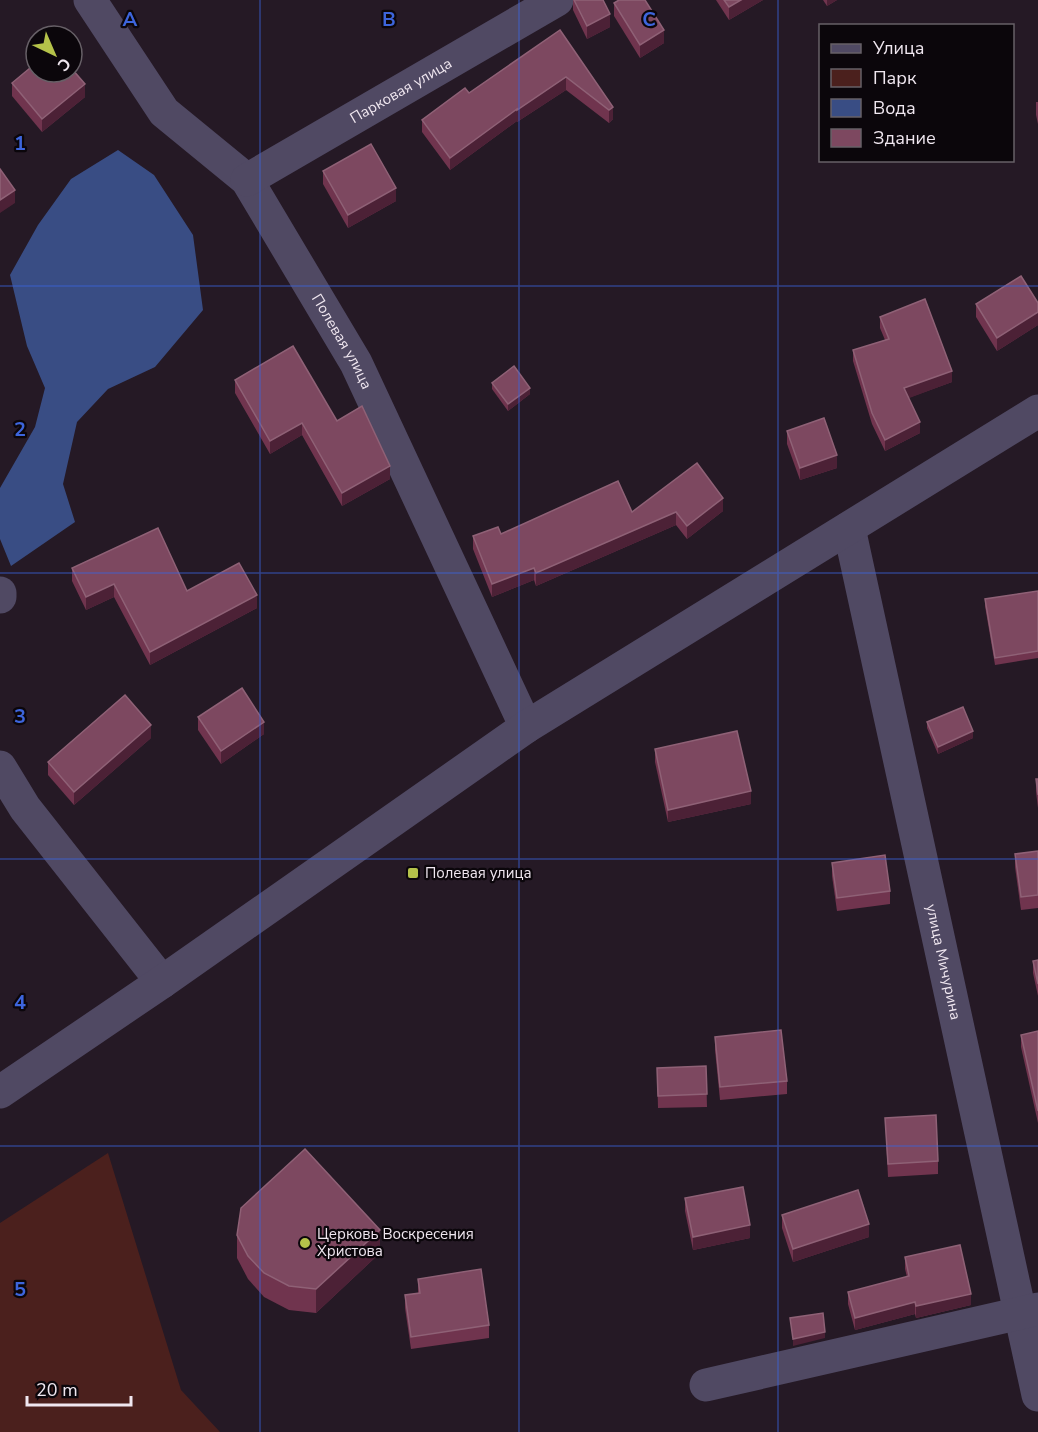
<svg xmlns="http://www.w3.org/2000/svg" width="1038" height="1432" font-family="'Nunito Sans',sans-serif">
  <rect width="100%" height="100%" fill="#251925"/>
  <path fill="#4b201d" d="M108,1153L181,1390L220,1432H0V1223Z"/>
  <path fill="#394d84" d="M118,150L154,175L193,235L203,310L155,367L108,389L77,422L63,484L75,522L11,566L0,539V488L35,427L45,388L27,346L10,275L38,225L71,179Z"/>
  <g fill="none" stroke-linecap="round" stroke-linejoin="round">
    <g stroke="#504963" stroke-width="33">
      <path id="s1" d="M90,0L164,112L247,180L356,363L526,727"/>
      <path id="s2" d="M247,180L557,0"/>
      <path id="s3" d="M849,528L1038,1395"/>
      <path d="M0,593V597"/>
      <path d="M0,767L25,808L162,982"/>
      <path d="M0,1092L162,982L526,727L1038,411"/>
      <path d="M706,1385L1038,1309"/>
    </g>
  </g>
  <g fill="#70344e">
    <path d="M573,0H603L610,27L587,39L573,10Z"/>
    <path d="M716,0H763L729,20Z"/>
    <path d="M823,0H837L827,6Z"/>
    <path d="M614,3L664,43L640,58L614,16Z"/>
    <path d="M560,30L613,107V119L609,123L566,90L517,122V121L450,170L422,132V120L469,93Z"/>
    <path d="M12,83L85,97L42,132L12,96Z"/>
    <path d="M1036,102H1038V124L1036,115Z"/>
    <path d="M323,171L396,201L348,228L323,184Z"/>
    <path d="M1038,303V325L997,351L976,317V304Z"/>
    <path d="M880,317L952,382L908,398L920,433L885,451L872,424L853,361V350L885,340L880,328Z"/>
    <path d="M235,380L337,421L390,479L342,506L302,435L270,454L235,393Z"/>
    <path d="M492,383L530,394L508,411L492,389Z"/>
    <path d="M787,431L837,468L800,480L787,444Z"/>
    <path d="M723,511L687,539L676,525L536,586L534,580L492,597L473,549V536L501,534L632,512Z"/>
    <path d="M72,568L187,591L257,608L150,665L114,597L86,610L72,581Z"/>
    <path d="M1038,591V658L995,665L985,606V599Z"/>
    <path d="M198,717L264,734L221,764L198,730Z"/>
    <path d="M927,722L973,738L938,754L927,728Z"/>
    <path d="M151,738L74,805L48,775V762Z"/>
    <path d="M655,749L751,804L668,822L655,762Z"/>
    <path d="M1036,779H1038V808L1036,792Z"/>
    <path d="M1038,851V908L1021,910L1015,867V854Z"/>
    <path d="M832,863L890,891V904L837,911L832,876Z"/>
    <path d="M1038,960V996L1033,973V961Z"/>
    <path d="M1038,1031V1123L1021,1047V1035Z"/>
    <path d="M715,1037L787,1081V1094L720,1100L715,1050Z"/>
    <path d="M706,1066L707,1107L658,1108L657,1068Z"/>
    <path d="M885,1118L938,1161V1174L888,1177Z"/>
    <path d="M685,1198L750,1238L693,1250L685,1211Z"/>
    <path d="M782,1215L869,1237L793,1262L782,1228Z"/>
    <path d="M237,1235L380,1253L316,1313L289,1310L264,1297L248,1279L237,1258Z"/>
    <path d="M905,1257L971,1305L916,1318L915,1314L855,1330L848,1304V1292L907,1277L905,1269Z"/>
    <path d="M418,1279L489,1325V1338L411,1349L405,1308V1295L418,1293Z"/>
  </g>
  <g fill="#4c2136">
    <path d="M741,0H763L729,20V7Z"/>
    <path d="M827,0H837L827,6Z"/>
    <path d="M610,14V27L587,39V26Z"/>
    <path d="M664,30V43L640,58V45Z"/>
    <path d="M566,77V90L517,122V110Z"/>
    <path d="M85,84V97L42,132V119Z"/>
    <path d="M613,107V119L609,123V110Z"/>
    <path d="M517,109V121L450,170V158Z"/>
    <path d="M396,188V201L348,228V215Z"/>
    <path d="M15,190V203L0,213V200Z"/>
    <path d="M1038,312V325L997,351V338Z"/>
    <path d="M952,371V382L904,400V388Z"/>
    <path d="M530,388V394L508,411V404Z"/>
    <path d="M920,422V433L885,451V440Z"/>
    <path d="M302,423V435L270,454V441Z"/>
    <path d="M837,455V468L800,480V468Z"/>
    <path d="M390,466V479L342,506V493Z"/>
    <path d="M723,498V511L687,539V526Z"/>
    <path d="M676,512V525L536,586V573Z"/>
    <path d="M534,568V580L492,597V584Z"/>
    <path d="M114,584V597L86,610V597Z"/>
    <path d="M257,595V608L150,665V652Z"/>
    <path d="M264,722V734L221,764V751Z"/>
    <path d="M151,725V738L74,805V792Z"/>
    <path d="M973,731V738L938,754V747Z"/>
    <path d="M751,791V804L668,822V810Z"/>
    <path d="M869,1224V1237L793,1262V1249Z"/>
    <path d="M750,1225V1238L693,1250V1237Z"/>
    <path d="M380,1230V1253L316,1313V1289Z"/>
    <path d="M971,1294V1305L916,1318V1306Z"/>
    <path d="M915,1302V1314L855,1330V1318Z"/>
    <path d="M825,1332V1338L793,1346V1339Z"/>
  </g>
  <g fill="#7d4860" stroke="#8f6176" stroke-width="1.5">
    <path d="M574,0H603L610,14L587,26Z"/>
    <path d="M619,0H645L664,30L640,45L614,3Z"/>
    <path d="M724,0H741L729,7Z"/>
    <path d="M560,30L613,107L609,110L566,77L517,110V109L450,158L422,120L465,88L469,93Z"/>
    <path d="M36,63V72H72V69L85,84L42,119L12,83Z"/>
    <path d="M371,144L396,188L348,215L323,171Z"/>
    <path d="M0,169L15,190L0,200Z"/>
    <path d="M1021,276L1038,303V312L997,338L976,304Z"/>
    <path d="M925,299L952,371L904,388L920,422L885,440L872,413L853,350L889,339L880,317Z"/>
    <path d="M293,346L337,421L362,406L390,466L342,493L302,423L270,441L235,380Z"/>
    <path d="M514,366L530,388L508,404L492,383Z"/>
    <path d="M824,418L837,455L800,468L787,431Z"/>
    <path d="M697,463L723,498L687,526L676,512L536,573L534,568L492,584L473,536L498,527L501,534L618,481L632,512Z"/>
    <path d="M158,528L187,591L239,563L257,595L150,652L114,584L86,597L72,568Z"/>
    <path d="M1038,591V651L995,658L985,599Z"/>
    <path d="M242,688L264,722L221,751L198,717Z"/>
    <path d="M125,695L151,725L74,792L48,762Z"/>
    <path d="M963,707L973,731L938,747L927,722Z"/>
    <path d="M737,731L751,791L668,810L655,749Z"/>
    <path d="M1036,779H1038V795Z"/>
    <path d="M1038,851V895L1021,897L1015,854Z"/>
    <path d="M885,855L890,891L837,898L832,863Z"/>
    <path d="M1038,960V984L1033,961Z"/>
    <path d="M781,1030L787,1081L720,1087L715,1037Z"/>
    <path d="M1038,1031V1111L1021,1035Z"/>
    <path d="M706,1066L707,1094L658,1096L657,1068Z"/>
    <path d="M936,1115L938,1161L888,1164L885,1118Z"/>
    <path d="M305,1149L380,1230L316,1289L289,1286L264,1273L248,1256L237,1235L241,1208Z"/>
    <path d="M743,1187L750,1225L693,1237L685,1198Z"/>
    <path d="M858,1190L869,1224L793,1249L782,1215Z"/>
    <path d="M960,1245L971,1294L916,1306L915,1302L855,1318L848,1292L909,1276L905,1257Z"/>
    <path d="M481,1269L489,1325L411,1337L405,1295L420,1293L418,1279Z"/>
    <path d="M823,1313L825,1332L793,1339L790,1318Z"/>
  </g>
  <path fill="none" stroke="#3d65dc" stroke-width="1.5" stroke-opacity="0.55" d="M260,0V1432M519,0V1432M778,0V1432M0,286H1038M0,573H1038M0,859H1038M0,1146H1038"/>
  <g fill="#b5c24a" stroke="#0b060b" stroke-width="2">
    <rect x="407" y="867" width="12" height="12" rx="3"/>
    <circle cx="305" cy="1243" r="6"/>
  </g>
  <g text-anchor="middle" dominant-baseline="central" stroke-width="4.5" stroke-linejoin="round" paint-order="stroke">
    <g font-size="15" fill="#f0e7f0" stroke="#0b060b">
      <text stroke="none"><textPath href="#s2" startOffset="178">Парковая улица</textPath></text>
      <text stroke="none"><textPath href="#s1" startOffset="429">Полевая улица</textPath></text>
      <text stroke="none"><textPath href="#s3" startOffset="444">улица Мичурина</textPath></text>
    </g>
    <g font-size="15" fill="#f0e7f0" stroke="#0b060b" text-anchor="start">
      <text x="425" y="873">Полевая улица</text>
      <text x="317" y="1234">Церковь Воскресения<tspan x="317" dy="17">Христова</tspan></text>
    </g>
  </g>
  <g font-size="20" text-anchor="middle" font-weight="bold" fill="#3d65dc" stroke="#0b060b" stroke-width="4.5" stroke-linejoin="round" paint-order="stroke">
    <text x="130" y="26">A</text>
    <text x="389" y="26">B</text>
    <text x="649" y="26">C</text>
    <text x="20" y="150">1</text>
    <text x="20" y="436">2</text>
    <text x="20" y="723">3</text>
    <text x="20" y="1009">4</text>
    <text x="20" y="1296">5</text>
  </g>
  <rect x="819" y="24" width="195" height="138" fill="#0b060b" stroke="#676067" stroke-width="1.5"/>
  <rect x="831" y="44" width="30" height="9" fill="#504963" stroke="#676067" stroke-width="1.5"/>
  <text x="873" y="54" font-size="18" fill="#f0e7f0">Улица</text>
  <rect x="831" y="69" width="30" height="18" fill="#4b201d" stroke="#676067" stroke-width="1.5"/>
  <text x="873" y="84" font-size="18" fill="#f0e7f0">Парк</text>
  <rect x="831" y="99" width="30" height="18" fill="#394d84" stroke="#676067" stroke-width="1.5"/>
  <text x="873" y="114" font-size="18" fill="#f0e7f0">Вода</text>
  <rect x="831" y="129" width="30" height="18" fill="#7d4860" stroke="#676067" stroke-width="1.5"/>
  <text x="873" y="144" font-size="18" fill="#f0e7f0">Здание</text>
  <g transform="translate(54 54) rotate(136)"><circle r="28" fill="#0b060b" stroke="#676067" stroke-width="1.5"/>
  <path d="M0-4.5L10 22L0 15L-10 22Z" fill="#b5c24a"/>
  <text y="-9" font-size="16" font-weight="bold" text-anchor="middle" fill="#f0e7f0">С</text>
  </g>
  <path d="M27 1396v9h104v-9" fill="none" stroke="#f0e7f0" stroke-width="3"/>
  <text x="36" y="1396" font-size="18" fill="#f0e7f0" stroke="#0b060b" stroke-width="4.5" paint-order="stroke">20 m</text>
</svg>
